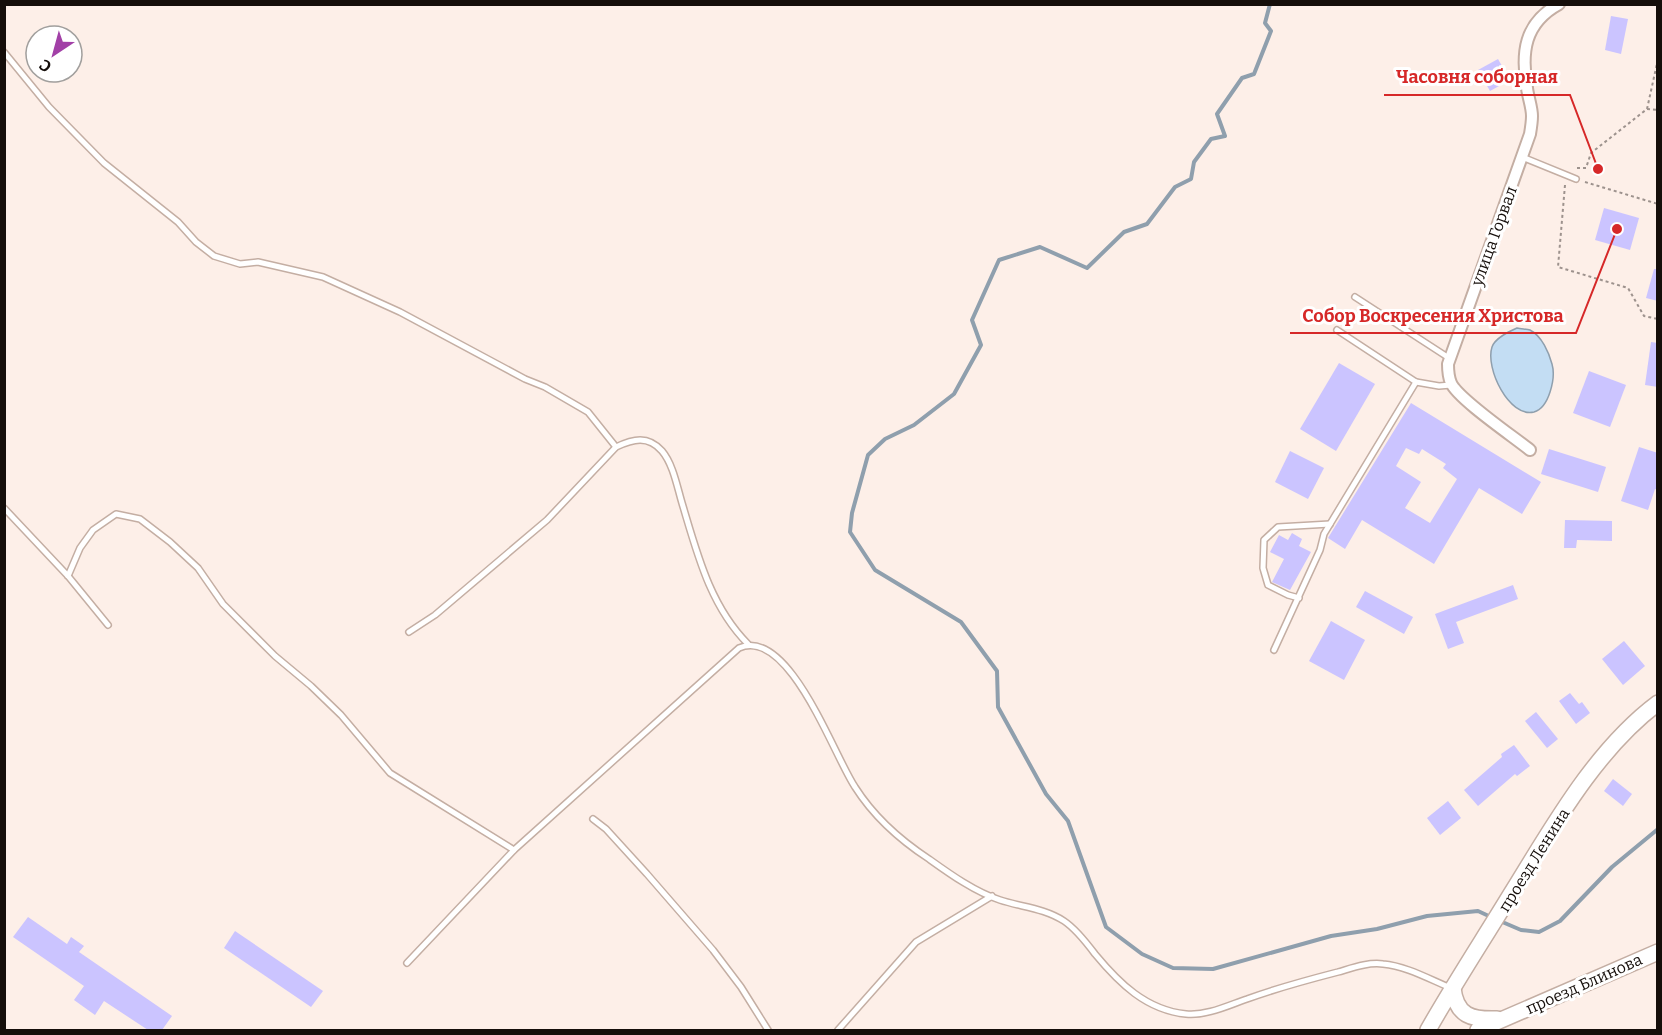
<svg xmlns="http://www.w3.org/2000/svg" width="1662" height="1035" font-family="Bitter,serif">
  <rect width="100%" height="100%" fill="#fdefe8"/>
  <path fill="#c3ddf3" stroke="#8f9fad" stroke-width="1.5" d="M1517,328C1521,329 1527,329 1530,330C1542,336 1549,353 1552,364C1556,378 1549,408 1534,412C1509,418 1485,368 1492,347C1495,338 1508,332 1517,328Z"/>
  <g fill="none" stroke-linecap="round" stroke-linejoin="round">
    <g stroke="#8f9fad" stroke-width="4">
      <path d="M1270,4L1265,23L1271,31L1254,74L1242,78L1217,114L1225,136L1211,139L1194,162L1191,179L1175,187L1147,224L1124,232L1087,268L1040,247L999,260L972,320L981,345L954,394L914,425L885,439L868,455L852,513L850,532L875,570L961,622L997,671L998,707L1046,794L1068,821L1106,927L1142,954L1173,968L1213,969L1331,936L1377,929L1427,916L1478,911L1493,918"/>
      <path d="M1500,921L1521,930L1539,932L1560,921L1612,867L1658,829"/>
    </g>
  </g>
  <g fill="#cbc4ff" fill-rule="evenodd">
    <path d="M1611,16L1628,19L1621,54L1605,50Z"/>
    <path d="M1498,59L1510,80L1490,91L1478,70Z"/>
    <path d="M1604,208L1639,218L1630,250L1595,240Z"/>
    <path d="M1654,269H1658V301L1646,298Z"/>
    <path d="M1651,342L1658,343V387L1645,385Z"/>
    <path d="M1339,363L1375,384L1336,451L1300,429Z"/>
    <path d="M1589,371L1626,385L1610,427L1573,413Z"/>
    <path d="M1411,403L1541,482L1522,514L1479,488L1434,564L1362,520L1345,549L1328,538ZM1406,448L1419,454L1422,449L1446,464L1443,468L1457,479L1430,523L1405,508L1421,482L1396,466Z"/>
    <path d="M1639,447L1658,453V490L1655,489L1648,510L1621,501Z"/>
    <path d="M1549,449L1606,467L1598,492L1541,474Z"/>
    <path d="M1290,451L1324,468L1308,499L1275,482Z"/>
    <path d="M1565,520L1612,521V541L1577,540L1576,548H1564Z"/>
    <path d="M1292,533L1302,539L1299,546L1311,552L1290,590L1272,582L1284,559L1270,552L1279,535L1288,540Z"/>
    <path d="M1513,585L1518,599L1456,622L1464,643L1448,649L1435,614Z"/>
    <path d="M1365,591L1413,617L1404,634L1356,607Z"/>
    <path d="M1331,621L1365,640L1344,680L1309,661Z"/>
    <path d="M1624,641L1645,666L1623,685L1602,659Z"/>
    <path d="M1570,693L1579,704L1582,702L1590,713L1576,724L1559,701Z"/>
    <path d="M1536,712L1558,739L1547,748L1525,721Z"/>
    <path d="M1514,745L1530,766L1517,776L1515,774L1478,806L1464,790L1502,757L1501,754Z"/>
    <path d="M1613,779L1632,794L1623,806L1604,791Z"/>
    <path d="M1448,801L1461,818L1440,835L1427,818Z"/>
    <path d="M28,917L67,944L71,937L84,946L79,952L172,1016L162,1030H148L104,1001L95,1015L74,1000L84,986L13,937Z"/>
    <path d="M235,931L323,991L311,1007L224,948Z"/>
  </g>
  <g fill="none" stroke-linecap="round" stroke-linejoin="round">
    <defs>
      <g id="lane">
        <path d="M4,52L49,107L104,163L178,222L196,242L214,256L240,264L258,262L323,277L400,312L525,379L545,387L588,412L616,447"/>
        <path d="M1522,157L1576,179"/>
        <path d="M1355,297L1449,358"/>
        <path d="M1337,330L1416,382L1439,386L1451,385"/>
        <path d="M4,508L68,576L108,625"/>
        <path d="M68,576L80,548L93,530L116,514L140,519L170,542L198,568L223,604L275,656L311,686L341,715L390,773L514,850"/>
        <path d="M1299,598L1288,595L1268,585L1263,568L1264,540L1278,527L1330,524"/>
        <path d="M409,632L435,615L547,520L616,447C633,439 648,435 662,451C673,464 677,486 682,503C697,553 710,606 748,644"/>
        <path d="M1274,650L1320,550L1324,534L1416,382"/>
        <path d="M593,819L606,829L647,874L713,950L741,987L768,1030"/>
        <path d="M407,963L514,850L739,648C789,626 834,756 855,787C874,817 900,840 929,859C950,874 975,892 1000,900C1021,907 1044,908 1064,921C1076,929 1086,942 1095,954C1119,983 1146,1010 1186,1014C1207,1016 1229,1005 1247,999C1277,988 1307,980 1338,972C1352,968 1368,962 1383,964C1406,966 1429,979 1451,988"/>
        <path d="M838,1030L916,942L992,896"/>
      </g>
      <path id="street" d="M1530,450C1514,437 1458,399 1451,383C1448,376 1448,371 1448,364L1530,134C1531,128 1532,122 1532,116C1532,107 1528,97 1527,88C1521,53 1524,23 1559,4"/>
      <g id="secondary">
        <path d="M1453,988C1456,1016 1472,1020 1497,1019"/>
        <path d="M1428,1030C1454,984 1483,940 1511,894C1552,828 1595,750 1658,703"/>
        <path d="M1478,1030L1658,952"/>
      </g>
    </defs>
    <use href="#lane" stroke="#c4aea3" stroke-width="8"/>
    <use href="#street" stroke="#c4aea3" stroke-width="14"/>
    <use href="#secondary" stroke="#c4aea3" stroke-width="18"/>
    <g stroke="#9d928d" stroke-width="2" stroke-dasharray="3 3" stroke-linecap="butt">
      <path d="M1647,109L1658,110"/>
      <path d="M1577,168H1586L1591,153L1647,109L1658,59"/>
      <path d="M1585,182L1658,204"/>
      <path d="M1565,185L1558,267L1628,288L1644,316L1658,319"/>
    </g>
    <use href="#lane" stroke="#fff" stroke-width="5"/>
    <use href="#street" stroke="#fff" stroke-width="10"/>
    <use href="#secondary" stroke="#fff" stroke-width="15"/>
  </g>
  <g text-anchor="middle" dominant-baseline="central" stroke-width="6" stroke-linejoin="round" paint-order="stroke">
    <g font-size="16" fill="#150e0a" stroke="#fff">
      <text transform="translate(1494 236) rotate(-70)">улица Горвал</text>
      <text transform="translate(1534 860) rotate(-58)">проезд Ленина</text>
      <text transform="translate(1584 984) rotate(-24)">проезд Блинова</text>
    </g>
  </g>
  <path fill="none" stroke="#d62828" stroke-width="2" d="M1598 169L1570 95H1384M1617 229L1576 333H1290"/>
  <g fill="#d62828" stroke="#fff" stroke-width="2">
    <circle cx="1598" cy="169" r="6"/>
    <circle cx="1617" cy="229" r="6"/>
  </g>
  <g font-size="18" text-anchor="middle" font-weight="bold" fill="#d62828" stroke="#fff" stroke-width="6" stroke-linejoin="round" paint-order="stroke">
    <text x="1477" y="83">Часовня соборная</text>
    <text x="1433" y="322">Собор Воскресения Христова</text>
  </g>
  <rect width="1662" height="1035" fill="none" stroke="#150e0a" stroke-width="12"/>
  <g transform="translate(54 54) rotate(216)"><circle r="28" fill="#ffffff" stroke="#a19f9d" stroke-width="1.5"/>
  <path d="M0-4.5L10 22L0 15L-10 22Z" fill="#a240a7"/>
  <text y="-9" font-size="16" font-weight="bold" text-anchor="middle" fill="#150e0a">С</text>
  </g>
</svg>
